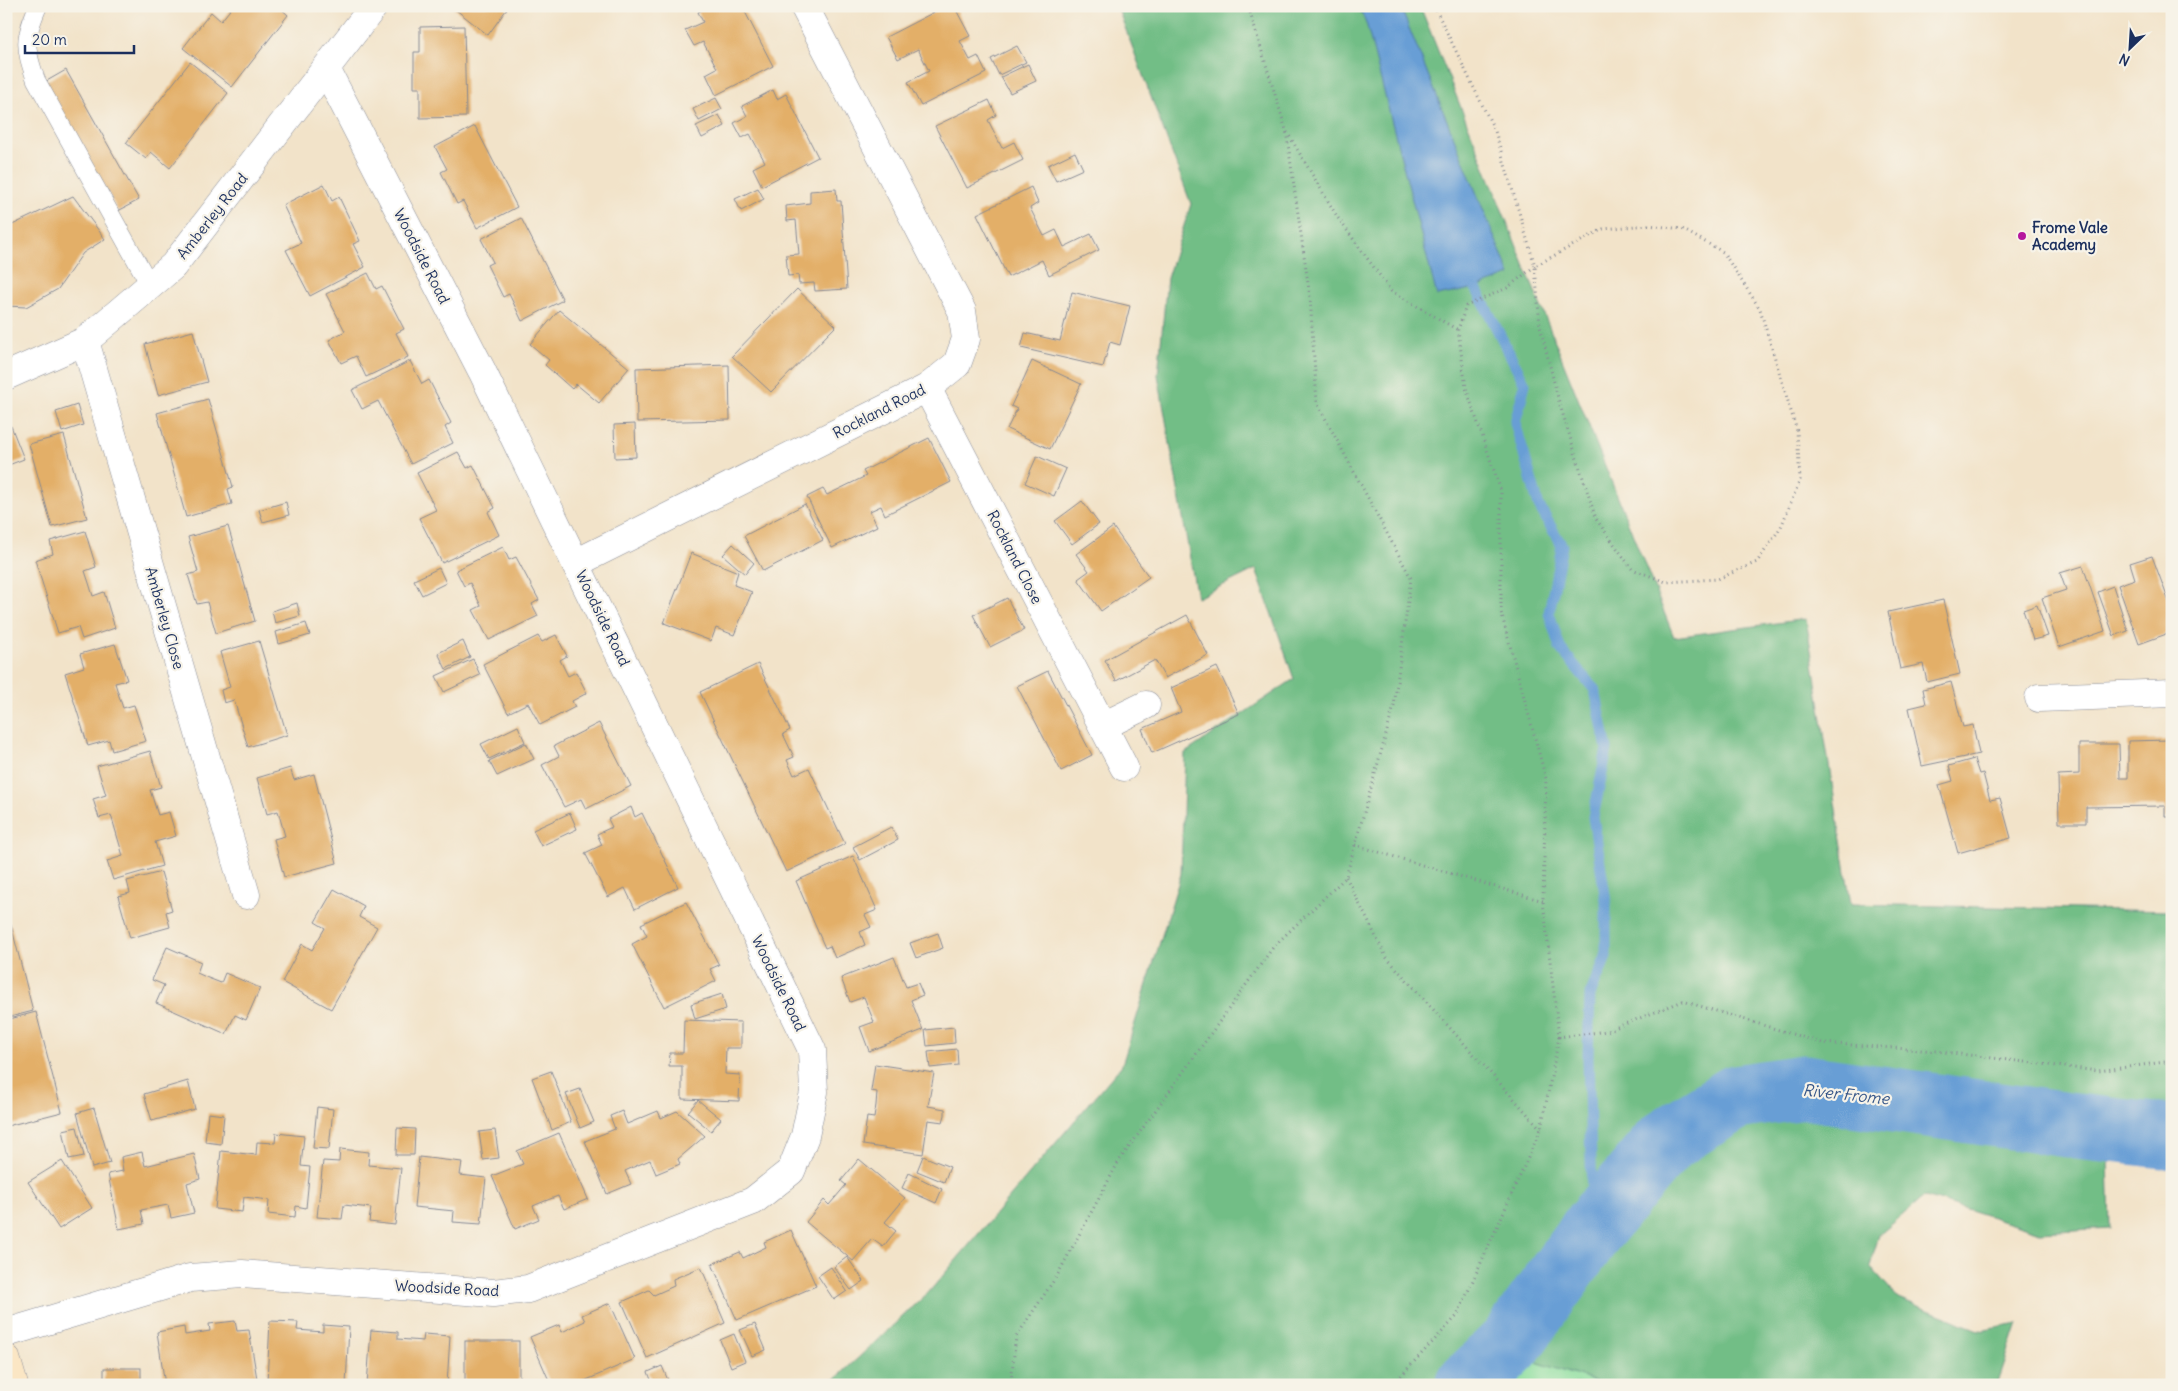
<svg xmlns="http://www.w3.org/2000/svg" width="2178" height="1391" font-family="Delius,sans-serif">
  <rect width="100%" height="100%" fill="#f7f3e8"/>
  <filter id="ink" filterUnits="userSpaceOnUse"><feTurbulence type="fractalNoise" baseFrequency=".02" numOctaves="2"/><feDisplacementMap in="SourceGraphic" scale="10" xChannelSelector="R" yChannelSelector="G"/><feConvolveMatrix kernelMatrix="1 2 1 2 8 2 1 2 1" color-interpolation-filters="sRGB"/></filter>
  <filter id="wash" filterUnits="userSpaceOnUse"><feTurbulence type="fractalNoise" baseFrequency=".0096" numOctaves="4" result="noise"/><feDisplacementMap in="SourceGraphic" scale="20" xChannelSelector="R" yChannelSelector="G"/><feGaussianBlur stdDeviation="1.12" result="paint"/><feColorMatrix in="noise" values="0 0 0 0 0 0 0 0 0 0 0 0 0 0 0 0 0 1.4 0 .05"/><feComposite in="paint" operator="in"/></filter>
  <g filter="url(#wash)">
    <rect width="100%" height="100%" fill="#f2e3c9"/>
    <path fill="#8ddf9f" stroke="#54877e" d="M1506,1352L1606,1385H1503Z"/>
    <path fill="#72be86" stroke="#467672" d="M1117,6H1420L1674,637L1806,619L1851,904L2172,911V1160L2108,1157L2110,1228L2040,1232L1925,1196L1879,1235L1870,1266L1898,1298L1978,1330L2018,1323L1997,1385H1606L1506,1352L1503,1385H829L929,1292L1122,1065L1181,874L1185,753L1294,679L1256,569L1197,598L1158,375L1167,278L1191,204Z"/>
    <path fill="#679ed5" stroke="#41669a" d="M1359,6H1400L1510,275L1476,288L1437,296L1367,26Z"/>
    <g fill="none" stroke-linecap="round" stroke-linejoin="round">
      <path stroke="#679ed5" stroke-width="11" d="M1472,276L1476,288L1525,384L1515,423L1539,506L1562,546L1549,613L1560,648L1595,690L1607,749L1593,817L1606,901V957L1590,995L1588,1058L1593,1228"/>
      <path stroke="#679ed5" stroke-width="65" d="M1468,1385L1511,1343L1593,1228L1667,1140L1736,1097L1804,1087L2068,1125L2172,1137"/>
    </g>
    <g id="blocks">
      <g fill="#e3af67">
        <path d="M233,6H278L288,15L232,87L183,48L211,12L221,21Z"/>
        <path d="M451,6H509L488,35Z"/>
        <path d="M709,6H742L773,66L716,95L706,74L717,68L703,42L694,46L685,30L703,22L698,12Z"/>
        <path d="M946,6H954L970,36L960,41L970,60L978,56L986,73L921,106L908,82L929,71L918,49L898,59L886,37Z"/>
        <path d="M464,26L466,117L420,118V88H414V52H420V27Z"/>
        <path d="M1017,46L1026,62L999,75L991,59Z"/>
        <path d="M190,62L228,93L170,168L151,152L146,159L126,143Z"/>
        <path d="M1028,64L1036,81L1010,93L1001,77Z"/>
        <path d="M66,70L139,200L118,211L45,82Z"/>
        <path d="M773,90L777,99L786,94L818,157L762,186L753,168L765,162L750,134L742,138L734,123L747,116L742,106Z"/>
        <path d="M716,98L722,109L699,121L693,109Z"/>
        <path d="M989,100L996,115L988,120L1002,148L1014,142L1023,160L967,188L935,126Z"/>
        <path d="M719,115L725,126L702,138L696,126Z"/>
        <path d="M475,126L517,207L477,228L463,201L457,204L441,172L447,169L435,147Z"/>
        <path d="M1075,152L1083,169L1056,181L1048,165Z"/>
        <path d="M324,184L332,201L339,197L360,241L353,244L365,267L310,296L286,250L301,243L283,205Z"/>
        <path d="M1031,187L1038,203L1030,208L1044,236L1056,230L1064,247L1091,234L1099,250L1049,275L1042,260L1008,277L977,214Z"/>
        <path d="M758,188L764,199L741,211L735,199Z"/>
        <path d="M836,189L837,201H841L847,289L815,291L814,283L799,284L798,275L788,276L786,255L799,254L796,220L787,221L786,206L810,203V191Z"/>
        <path d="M73,196L105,239L83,253L58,289L26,307L6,306V228Z"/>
        <path d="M521,218L563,300L522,321L509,294L503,297L487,265L493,262L481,239Z"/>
        <path d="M368,273L376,289L382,286L404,329L396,333L408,357L366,377L356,356L341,363L329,340L345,331L326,294Z"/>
        <path d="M797,289L836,326L771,392L732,356Z"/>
        <path d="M1072,292L1130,306L1120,345L1110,342L1103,367L1021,348L1025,333L1060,341Z"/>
        <path d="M559,310L629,368L599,403L576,384L572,389L545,365L549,360L530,344Z"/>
        <path d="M193,331L207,382L158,395L145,344Z"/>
        <path d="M410,361L422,384L429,380L451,423L445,427L453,443L411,464L378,401L362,409L352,390Z"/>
        <path d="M1032,361L1081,384L1050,449L1007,429L1017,409L1011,406Z"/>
        <path d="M729,365L730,420L637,422L636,368Z"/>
        <path d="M208,399L233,487L228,489L232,504L186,517L157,413Z"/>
        <path d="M77,405L83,425L62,432L56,412Z"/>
        <path d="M635,424L636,457L615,458L614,425Z"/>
        <path d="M11,426L24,459L6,466V427Z"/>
        <path d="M64,435L87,518L52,527L29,444Z"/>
        <path d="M929,438L951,482L885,515L881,506L870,511L877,526L832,548L807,497L823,489L827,495L866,476L863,471Z"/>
        <path d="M458,452L467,468L473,465L495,508L488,512L499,535L442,563L419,518L436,510L417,473Z"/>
        <path d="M1037,456L1066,469L1054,496L1025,483Z"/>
        <path d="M1082,501L1099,524L1072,544L1055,521Z"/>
        <path d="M286,502L289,515L263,522L259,510Z"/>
        <path d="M805,504L823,540L763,571L744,536Z"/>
        <path d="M228,526L255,621L216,633L207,602L197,604L188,575L198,572L188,537Z"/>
        <path d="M1113,527L1149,577L1101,611L1078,579L1089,571L1076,554Z"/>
        <path d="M85,531L96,567L85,571L89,583L93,596L104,592L115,628L82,639L78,627L58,633L35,560L53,554L50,541Z"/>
        <path d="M733,544L754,563L745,574L723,555Z"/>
        <path d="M503,547L509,560L516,557L539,600L532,604L538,616L489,640L473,610L481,606L470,583L464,586L456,570Z"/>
        <path d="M691,553L738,572L734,585L752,592L734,635L716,628L711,641L664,623Z"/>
        <path d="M2152,556L2172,610V632L2139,644L2118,585L2135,579L2130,563Z"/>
        <path d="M2083,566L2105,631L2059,647L2042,598L2066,590L2060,573Z"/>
        <path d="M439,568L446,583L422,595L414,580Z"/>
        <path d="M2113,586L2128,631L2114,636L2098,592Z"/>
        <path d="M1007,598L1024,630L990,647L973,615Z"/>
        <path d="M1943,600L1960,674L1927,682L1923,664L1900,669L1888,612Z"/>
        <path d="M297,603L300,616L275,623L272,611Z"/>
        <path d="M2037,605L2048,636L2033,640L2023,610Z"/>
        <path d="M1187,615L1208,655L1165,678L1155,660L1116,681L1105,660Z"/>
        <path d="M306,623L310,635L279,644L276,632Z"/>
        <path d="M556,635L567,656L560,660L568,676L576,672L587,693L572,701L575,707L540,725L528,703L508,713L483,664L538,636L542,642Z"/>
        <path d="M259,641L287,735L248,747L234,700L224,703L221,690L230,687L220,652Z"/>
        <path d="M463,641L470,657L446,669L438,653Z"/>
        <path d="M115,644L127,680L115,683L119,696L123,708L134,705L146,741L112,751L109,740L88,746L65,673L84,667L80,654Z"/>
        <path d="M473,659L480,675L444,692L436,676Z"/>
        <path d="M758,664L790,730L783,734L794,757L787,760L794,775L809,768L845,844L786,872L700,692Z"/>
        <path d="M1217,667L1239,714L1152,753L1142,729L1181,712L1171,688Z"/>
        <path d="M1048,671L1092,755L1061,771L1017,686Z"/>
        <path d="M1951,682L1963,727L1973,725L1979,754L1922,766L1909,708L1926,704L1923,689Z"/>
        <path d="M599,723L631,786L586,809L581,799L564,807L542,765L559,756L554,746Z"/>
        <path d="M518,726L525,742L489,759L481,744Z"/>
        <path d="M2169,740V743H2172V817H2165V806L2086,807V823H2059L2058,775L2079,774V744H2119L2120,778H2128V741Z"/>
        <path d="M526,743L534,759L497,776L489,761Z"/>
        <path d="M150,751L161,787L150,790L158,815L169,812L176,836L155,842L162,866L113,880L107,861L123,856L111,815L99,818L93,799L106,795L97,766Z"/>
        <path d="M1974,759L1979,774L1983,773L1990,800L2000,798L2011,838L1958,853L1939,785L1953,781L1949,766Z"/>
        <path d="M290,768L294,780L314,774L337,863L284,877L274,839L285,836L278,811L267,814L257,778Z"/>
        <path d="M631,807L635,817L642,813L678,887L635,909L625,888L608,897L585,853L602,845L597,834L612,827L608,819Z"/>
        <path d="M570,813L577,829L541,846L533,830Z"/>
        <path d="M891,827L898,840L860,860L853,847Z"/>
        <path d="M853,856L877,910L865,915L871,927L860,932L865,945L835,958L830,946L825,948L796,881Z"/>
        <path d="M161,872L172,910L166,912L170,927L130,938L118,896L130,893L127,881Z"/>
        <path d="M334,889L364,906L359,917L377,927L331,1009L282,982L302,944L312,950L325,928L315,922Z"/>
        <path d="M686,902L719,965L710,969L716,981L664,1007L632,944L647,936L641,924Z"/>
        <path d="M11,925L33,1011L6,1018V926Z"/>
        <path d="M938,933L943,948L916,958L910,943Z"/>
        <path d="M167,947L201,962L197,973L208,978L221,983L225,973L260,988L246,1020L235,1015L226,1034L156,1003L164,985L152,980Z"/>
        <path d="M894,957L906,987L918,983L923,995L911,1000L923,1030L869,1051L860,1027L874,1022L864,997L850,1002L841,978Z"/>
        <path d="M722,994L726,1009L695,1019L691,1004Z"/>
        <path d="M36,1012L62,1112L7,1126L6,1087L9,1086L6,1076V1020Z"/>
        <path d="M684,1020L741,1022V1048H726L725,1074L740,1075L739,1101L682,1099V1066H669L670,1053H683Z"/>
        <path d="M954,1027L955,1043L927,1046L925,1030Z"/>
        <path d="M957,1049L958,1065L930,1068L928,1052Z"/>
        <path d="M875,1064L934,1073L928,1106L945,1109V1115L943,1122L928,1120L923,1154L863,1145L867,1117L874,1118L876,1105L877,1092L871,1091Z"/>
        <path d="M551,1071L571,1122L552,1130L532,1078Z"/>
        <path d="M188,1081L195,1109L152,1121L144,1094Z"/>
        <path d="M580,1089L594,1122L580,1128L566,1094Z"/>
        <path d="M698,1100L721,1119L711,1131L688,1112Z"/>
        <path d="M317,1107L333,1109L329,1149L313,1148Z"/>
        <path d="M94,1108L110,1163L92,1168L77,1113Z"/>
        <path d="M622,1111L627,1124L658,1111L661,1118L677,1111L705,1136L678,1159L680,1164L656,1174L650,1160L638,1165L625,1171L631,1184L607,1194L585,1141L615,1129L610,1116Z"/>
        <path d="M208,1113L224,1115L221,1144L205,1142Z"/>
        <path d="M77,1127L84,1156L69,1159L63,1130Z"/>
        <path d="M397,1128L415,1129L414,1155H396Z"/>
        <path d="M495,1130L499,1158L483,1160L479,1132Z"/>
        <path d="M276,1133L304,1136L301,1166L310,1167L306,1208L296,1206L295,1217L268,1214L269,1200L244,1197L242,1212L215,1209L221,1151L256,1155L257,1142L275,1143Z"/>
        <path d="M559,1133L588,1199L564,1209L558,1196L545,1201L533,1206L539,1219L515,1229L492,1176L523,1164L517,1151Z"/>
        <path d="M340,1149L369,1152L368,1165L401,1168L395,1225L369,1222L371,1208L344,1205L342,1219L317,1217L323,1161L339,1162Z"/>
        <path d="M142,1152L145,1166L194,1154L200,1179L187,1183L194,1213L171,1218L168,1205L141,1210L144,1224L119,1229L108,1174L123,1171L121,1157Z"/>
        <path d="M923,1156L950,1167L944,1182L917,1171Z"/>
        <path d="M419,1157L462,1162L460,1175L486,1178L481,1224L453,1222L454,1211L414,1207Z"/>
        <path d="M859,1159L905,1198L885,1222L896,1231L890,1238L883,1247L872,1239L853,1261L806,1222L824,1200L829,1205L846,1185L841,1181Z"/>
        <path d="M62,1161L92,1208L59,1229L28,1182Z"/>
        <path d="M909,1173L942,1189L936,1203L902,1188Z"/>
        <path d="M791,1230L816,1286L737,1320L712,1264L740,1252L743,1258L766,1247L764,1242Z"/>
        <path d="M847,1257L864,1281L851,1290L834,1267Z"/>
        <path d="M701,1267L725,1323L647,1358L622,1302L649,1290L654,1295L674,1286L673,1279Z"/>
        <path d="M831,1267L847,1291L834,1300L818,1276Z"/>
        <path d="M610,1303L635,1359L575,1385H551L530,1337L559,1325L562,1332L585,1321L582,1315Z"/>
        <path d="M235,1321L237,1331L249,1330L257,1379L218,1385H165L157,1332L184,1327L185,1335L210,1331L209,1324Z"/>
        <path d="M270,1321L298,1322L297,1330L323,1332V1325L349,1327L346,1385L267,1382Z"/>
        <path d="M755,1324L766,1350L752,1356L740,1330Z"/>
        <path d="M371,1330L398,1332V1339L423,1341L424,1334L450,1336L447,1385H367Z"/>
        <path d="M734,1334L745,1361L731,1367L720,1340Z"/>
        <rect x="465" y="1341" width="54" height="44"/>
        <path d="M662,1366L670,1385H653L648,1372Z"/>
        <rect x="104" y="1368" width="37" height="17"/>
      </g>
    </g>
  </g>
  <g filter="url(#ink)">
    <use href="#blocks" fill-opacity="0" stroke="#868994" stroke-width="1"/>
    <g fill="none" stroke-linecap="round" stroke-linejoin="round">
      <defs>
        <path id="lane" d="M38,6C24,39 24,46 36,80L151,287"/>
        <g id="street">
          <path d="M85,341L246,895"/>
          <path d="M6,376L85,341L173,266L374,6"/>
          <path d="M927,388L1124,767"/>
          <path d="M576,563L927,388L957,364L966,339L962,311L804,6"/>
          <path d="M2039,698L2172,693"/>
          <path d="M1103,726L1146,705"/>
          <path d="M6,1333L190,1278L242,1274L493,1293L528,1289L753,1201L791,1171L805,1136L814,1092L812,1050L482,371L326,69"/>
        </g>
        <path id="secondary" d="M6,1358L14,1385"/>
      </defs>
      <use href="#lane" stroke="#868994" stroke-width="19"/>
      <use href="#street" stroke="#868994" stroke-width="29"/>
      <use href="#secondary" stroke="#868994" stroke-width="29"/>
      <g stroke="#868994" stroke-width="3" stroke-dasharray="1 4" stroke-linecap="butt">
        <path d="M1434,6L1495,131L1535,266L1507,288L1466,306L1458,330L1466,388L1501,491V612L1546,779L1543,901L1559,1037L1607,1031L1683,1001L1822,1043L1936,1051L2098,1071L2172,1061"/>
        <path d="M1287,132L1338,218L1391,291L1458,330"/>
        <path d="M1648,225L1682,229L1723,252L1760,309L1797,431L1800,480L1781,527L1757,562L1718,579L1666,582L1632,569L1596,519L1559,402L1540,326L1535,266L1603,229Z"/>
        <path d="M1355,845L1543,901"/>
        <path d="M1346,877L1386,957L1541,1129"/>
        <path d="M1008,1385L1011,1381L1016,1337L1058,1274L1119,1161L1274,946L1346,877L1394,706L1411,578L1317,403L1310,297L1286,130L1248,6"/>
        <path d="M1389,1385L1396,1381L1457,1316L1541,1129L1559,1037"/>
      </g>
      <use href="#lane" stroke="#fff" stroke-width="18"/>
      <use href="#street" stroke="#fff" stroke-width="28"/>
      <use href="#secondary" stroke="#fbe6c4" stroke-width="28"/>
    </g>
  </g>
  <circle fill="#b5179e" stroke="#f7f3e8" stroke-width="2" cx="2022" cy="236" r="5"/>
  <g text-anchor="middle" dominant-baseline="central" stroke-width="4.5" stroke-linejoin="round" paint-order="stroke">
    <g font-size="15" fill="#1b2f5e" stroke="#f7f3e8">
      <text transform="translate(212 216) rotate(-52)">Amberley Road</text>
      <text transform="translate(422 256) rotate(63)">Woodside Road</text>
      <text transform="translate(879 411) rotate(-27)">Rockland Road</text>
      <text transform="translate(1015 557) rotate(63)">Rockland Close</text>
      <text transform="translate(165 618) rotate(74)">Amberley Close</text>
      <text transform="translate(603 618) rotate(64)">Woodside Road</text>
      <text transform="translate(779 983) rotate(64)">Woodside Road</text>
      <text transform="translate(447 1288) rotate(3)">Woodside Road</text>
    </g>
    <g font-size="15" font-weight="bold" fill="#1b2f5e" stroke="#f7f3e8" text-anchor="start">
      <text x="2032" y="227">Frome Vale<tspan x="2032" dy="17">Academy</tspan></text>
    </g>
    <g font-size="16" font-style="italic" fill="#365688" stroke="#f7f3e8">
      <text transform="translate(1846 1094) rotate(6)">River Frome</text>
    </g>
  </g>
  <rect width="2178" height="1391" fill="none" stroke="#f7f3e8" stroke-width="25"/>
  <g transform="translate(2130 48) rotate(205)" stroke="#f7f3e8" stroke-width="4" paint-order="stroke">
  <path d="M0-4L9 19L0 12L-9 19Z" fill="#1b2f5e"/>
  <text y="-8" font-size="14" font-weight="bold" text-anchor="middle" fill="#1b2f5e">N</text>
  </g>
  <path d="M25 45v8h109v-8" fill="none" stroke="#1b2f5e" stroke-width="2.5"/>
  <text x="32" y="45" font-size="15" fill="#1b2f5e" stroke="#f7f3e8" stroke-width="4" paint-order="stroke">20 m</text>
</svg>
